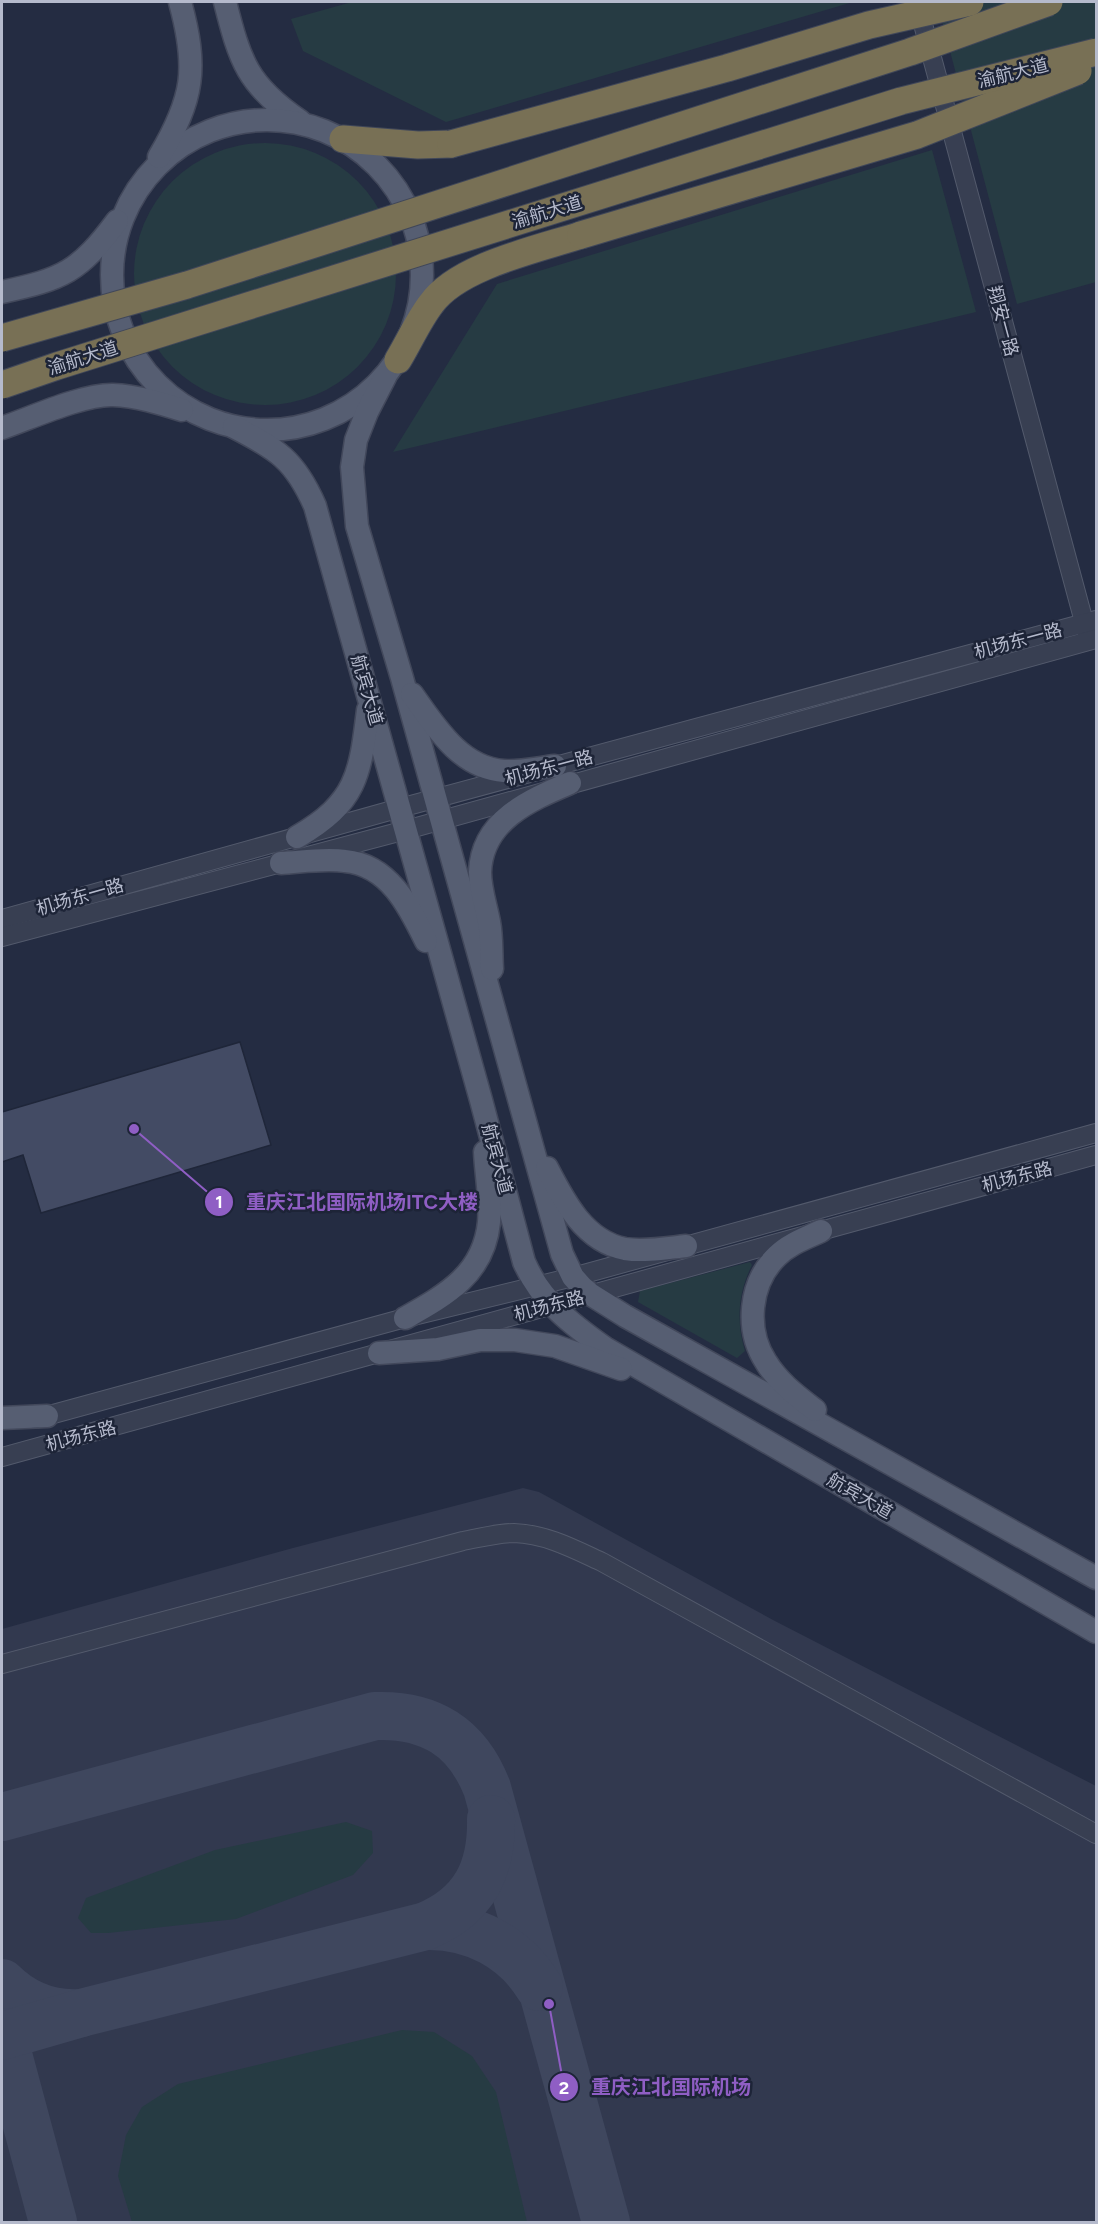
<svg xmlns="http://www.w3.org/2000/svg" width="1098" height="2224" font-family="Figtree,'Noto Sans SC',sans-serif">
  <rect width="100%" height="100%" fill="#242c42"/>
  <path fill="#32394f" d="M523,1488L539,1492L773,1620L1096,1786V2222H2V1629L293,1548Z"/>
  <g fill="#263b43">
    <path d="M352,2H853L446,122L303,51L291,19Z"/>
    <path d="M937,2H1096V282L1017,304Z"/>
    <circle cx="265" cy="274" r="131"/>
    <path d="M932,150L976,312L393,452L497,284Z"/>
    <path d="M750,1262L752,1265C738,1293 736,1321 745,1351L737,1358L638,1302L640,1291Z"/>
    <path d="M346,1822L372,1831L373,1853L353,1875L236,1919L108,1933H91L78,1918L86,1898L215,1850Z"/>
    <path d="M402,2030L434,2032L472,2056L496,2092L527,2222H132L118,2176L126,2135L142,2107L178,2084Z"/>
  </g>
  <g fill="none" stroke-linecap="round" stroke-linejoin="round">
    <g stroke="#3f475e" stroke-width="48">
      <path d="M2,1817L375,1716C430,1714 467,1737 487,1788L606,2222"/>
      <path d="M426,1926C472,1925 515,1947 539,1987"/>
      <path d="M2,1983C23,2004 51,2015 81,2013"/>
      <path d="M2,2032L53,2222"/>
      <path d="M2,2036L85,2012L426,1926C474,1906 492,1870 491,1819"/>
    </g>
  </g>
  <path fill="#434b64" stroke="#1f2639" stroke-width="1.5" d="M240,1042L271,1145L41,1213L23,1155L2,1162V1112Z"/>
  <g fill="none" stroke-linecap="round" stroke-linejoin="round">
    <defs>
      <g id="minor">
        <path d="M917,2L1087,633"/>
        <path d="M2,919L400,808L1096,620"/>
        <path d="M2,937L406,830L1096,639"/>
        <path d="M35,1419L405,1318L573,1277L1096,1133"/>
        <path d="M2,1457L1096,1155"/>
        <path d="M2,1664L463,1541C479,1538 497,1533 514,1533C546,1534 574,1549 602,1562L1096,1834"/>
      </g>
      <g id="major">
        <path d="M225,2C240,61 247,85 300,121"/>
        <circle cx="267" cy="275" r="155"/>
        <path d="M159,157C194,98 198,68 180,2"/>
        <path d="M2,292C63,279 79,272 117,221"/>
        <path d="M385,377L367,412L356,440L352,467L357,526L402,678L562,1254L573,1277L582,1287L590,1294L625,1316L1096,1578"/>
        <path d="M234,427C277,449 295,460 315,506L481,1100L524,1262C541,1301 571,1324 605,1348L1096,1632"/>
        <path d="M2,428C31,418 83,394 113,395C137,396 160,403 182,410"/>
        <path d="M412,694C435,726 460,768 504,771C520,772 538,768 555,766"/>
        <path d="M297,837C357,802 360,775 368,710"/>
        <path d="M281,863C301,862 324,858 345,861C389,865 409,906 426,941"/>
        <path d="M492,969C491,953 492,937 489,922C486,906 480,889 480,872C482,820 530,800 570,783"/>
        <path d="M547,1168C564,1201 584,1241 625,1249C645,1252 667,1248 686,1246"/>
        <path d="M405,1318C446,1295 484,1274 489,1222C491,1199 486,1175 485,1152"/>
        <path d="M379,1353L438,1349L480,1340H515L555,1346L621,1369"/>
        <path d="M815,1410C797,1396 778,1382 766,1362C745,1330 749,1283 777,1256C789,1244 806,1238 821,1231"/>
        <path d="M2,1418L47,1416"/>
      </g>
      <g id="highway">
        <path d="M343,139L418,145L451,144"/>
        <path d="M398,360C409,342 418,321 431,304C458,266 538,249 581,235"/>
      </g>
    </defs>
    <use href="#minor" stroke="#535a6c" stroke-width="20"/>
    <use href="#major" stroke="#42485b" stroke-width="25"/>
    <use href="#highway" stroke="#404759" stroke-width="29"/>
    <use href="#minor" stroke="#383f52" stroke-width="18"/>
    <use href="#major" stroke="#565e72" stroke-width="22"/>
    <use href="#highway" stroke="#787055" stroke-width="27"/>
    <defs>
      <g id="highway-bridge">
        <path d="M451,144L727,68L869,25L970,2"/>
        <path d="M581,235L917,135L1078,71"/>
        <path d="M2,338L187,285L910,52L1049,2"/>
        <path d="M2,385L57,366L901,101L1096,52"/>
      </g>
    </defs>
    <use href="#highway-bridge" stroke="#404759" stroke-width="29" stroke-linecap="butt"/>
    <use href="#highway-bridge" stroke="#787055" stroke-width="27"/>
  </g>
  <g text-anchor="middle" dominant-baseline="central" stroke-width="5" stroke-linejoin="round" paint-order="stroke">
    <g font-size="18" fill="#b5bacc" stroke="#1d2437">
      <text transform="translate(1013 73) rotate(-14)">渝航大道</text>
      <text transform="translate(547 212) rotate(-17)">渝航大道</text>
      <text transform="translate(1003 321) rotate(75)">翔安一路</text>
      <text transform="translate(83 358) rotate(-18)">渝航大道</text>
      <text transform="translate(1018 641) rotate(-15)">机场东一路</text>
      <text transform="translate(367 690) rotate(74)">航宾大道</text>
      <text transform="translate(549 768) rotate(-15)">机场东一路</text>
      <text transform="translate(80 897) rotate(-16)">机场东一路</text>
      <text transform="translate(497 1159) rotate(75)">航宾大道</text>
      <text transform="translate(1017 1177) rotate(-15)">机场东路</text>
      <text transform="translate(549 1306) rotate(-15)">机场东路</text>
      <text transform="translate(81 1436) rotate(-15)">机场东路</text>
      <text transform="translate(860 1496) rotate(30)">航宾大道</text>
    </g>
  </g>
  <path fill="none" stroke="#8f5ec4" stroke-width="2" d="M134 1129L219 1202M549 2004L564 2087"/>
  <g fill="#8f5ec4" stroke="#1d2437" stroke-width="2">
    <circle cx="134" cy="1129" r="6"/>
    <circle cx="549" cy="2004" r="6"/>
    <circle cx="219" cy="1202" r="15"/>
    <circle cx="564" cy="2087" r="15"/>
  </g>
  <g font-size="18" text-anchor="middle" font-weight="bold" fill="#fff">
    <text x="219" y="1208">1</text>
    <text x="564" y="2094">2</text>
  </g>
  <g font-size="20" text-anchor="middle" font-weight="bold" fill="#8f5ec4" stroke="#1d2437" stroke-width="5" stroke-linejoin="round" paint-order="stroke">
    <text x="362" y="1209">重庆江北国际机场ITC大楼</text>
    <text x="671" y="2094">重庆江北国际机场</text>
  </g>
  <rect width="1098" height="2224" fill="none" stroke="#b5bacc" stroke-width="6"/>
</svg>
